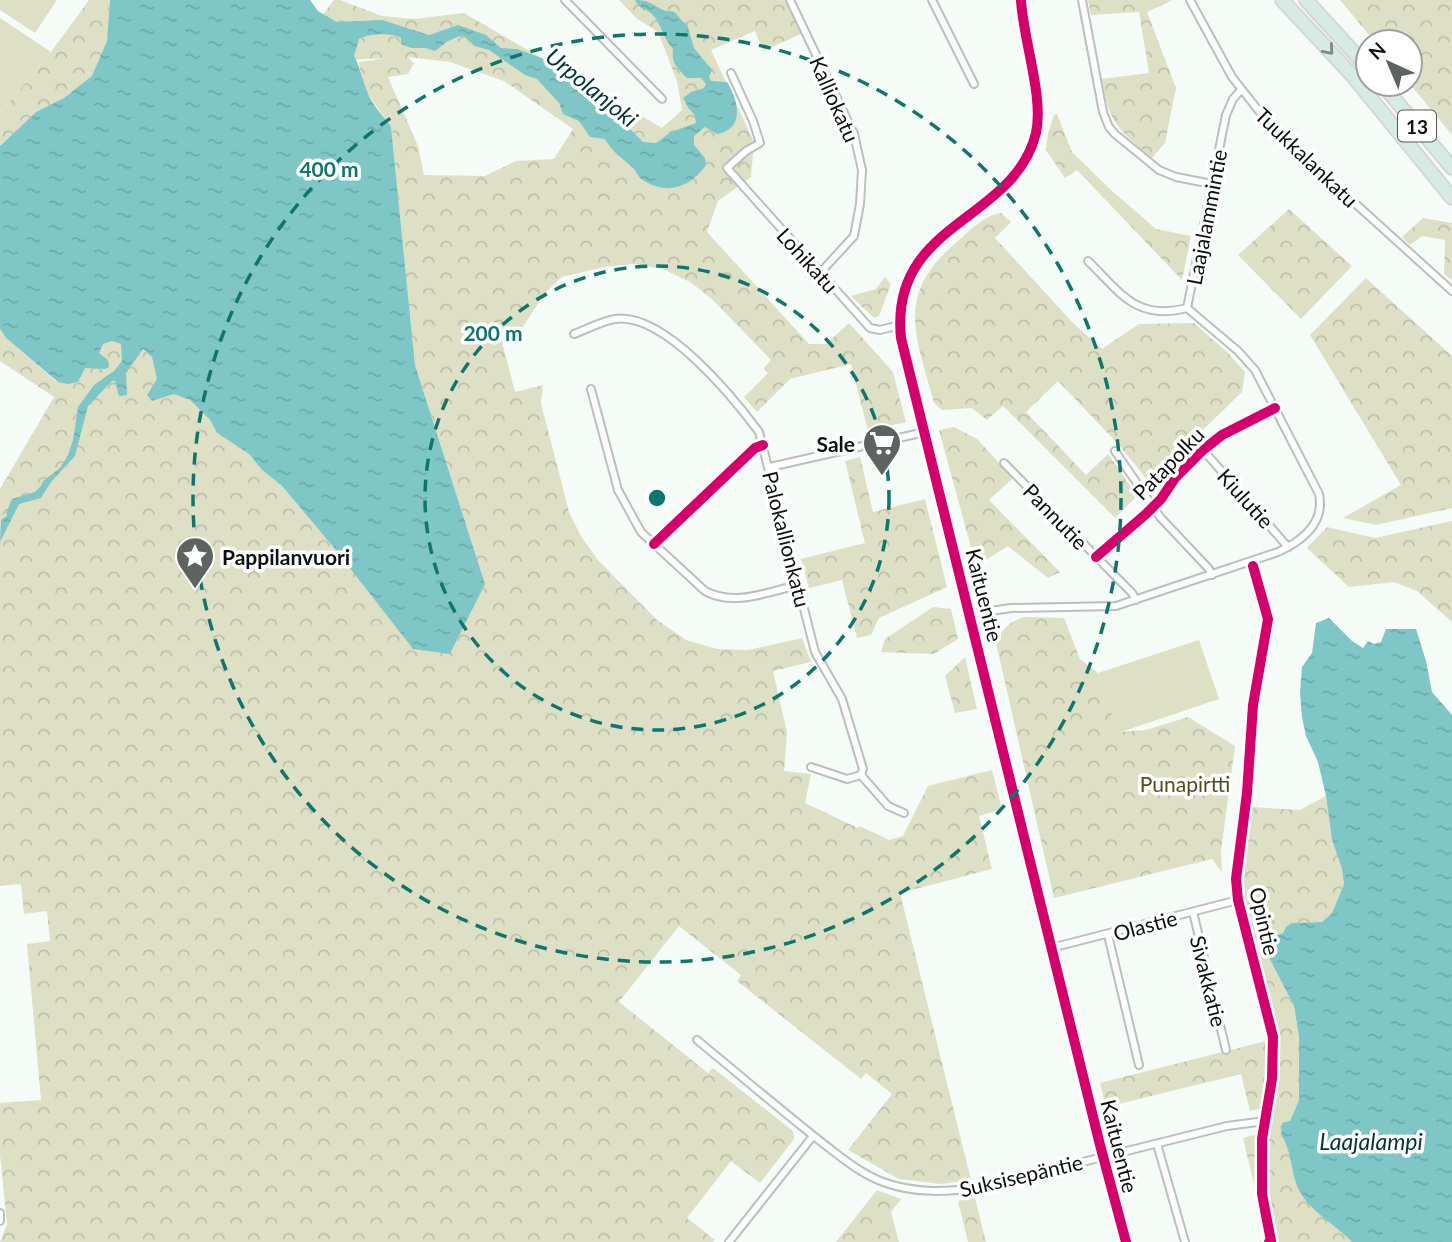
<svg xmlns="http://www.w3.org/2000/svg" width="1452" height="1242" font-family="Lato,sans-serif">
  <defs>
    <pattern id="forest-crowns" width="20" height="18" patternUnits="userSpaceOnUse" patternTransform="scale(1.75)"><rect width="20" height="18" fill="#dee0c6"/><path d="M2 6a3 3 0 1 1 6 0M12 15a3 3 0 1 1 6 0" fill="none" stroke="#bdbfa9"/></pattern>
    <pattern id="water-ripples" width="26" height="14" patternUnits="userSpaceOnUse" patternTransform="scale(1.75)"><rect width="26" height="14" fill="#7fc7c6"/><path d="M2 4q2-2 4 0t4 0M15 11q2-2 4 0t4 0" fill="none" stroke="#6caaa9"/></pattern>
  </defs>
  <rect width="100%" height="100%" fill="#f5fbf6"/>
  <g fill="#dee0c6">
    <path d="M0,0H57L35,33L0,10Z"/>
    <path d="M0,18L51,52L0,113Z"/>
    <path d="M1199,640L1219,699L1118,733L1098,673Z"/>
  </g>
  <g fill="url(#forest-crowns)" fill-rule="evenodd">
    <path d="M89,0H110L107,41L92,77L64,98L36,112L0,146V113L51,52Z"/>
    <path d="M334,0H340L382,16L414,19L464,13L662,128L682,110L677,81L658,32L636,18L619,0H785L801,34L763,51L755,31L711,50L754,142L751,177L718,201L707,232L809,344H826L849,323L893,372L906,422L868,431L851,364L790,379L757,412L744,397L768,373L764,368L771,360L713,300L690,282L663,269L633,264L604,267L562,277L544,294L523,327L500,334L515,392L543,385L541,403L569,512L582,538L598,560L657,620L686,640L717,649L748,650L802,638L811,662L773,671L787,732L784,771L811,774L805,803L858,828L860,826L889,840L903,836L928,786L992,770L1002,809L979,816L992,869L900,893L971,1180L941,1184L899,1179L848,1150L892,1094L866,1073L861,1079L737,981L741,975L679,926L619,1002L708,1073L713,1068L793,1131L794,1139L760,1183L731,1161L687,1218L715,1240L713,1242H0L7,1224L0,1155V1103L41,1100L27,944L50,941L47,911L24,914L21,884L0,886V489L54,397L0,361V329L6,338L57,382L107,334L146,343L180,396L190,400L210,420L217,433L249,454L262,470L282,486L335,549L485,584L415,365L391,126C376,106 360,87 359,62L387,58L348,60L321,17ZM408,57L450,62L504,81L573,129L554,159L516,161L485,176L424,175L418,146L388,77L408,74L414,63Z"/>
    <path d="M1088,0H1173L1147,12L1176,88L1165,143L1152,158C1118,129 1109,124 1102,79L1149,73L1139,12L1091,15Z"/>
    <path d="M1340,0H1452V135L1410,84V42H1375Z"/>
    <path d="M1057,114L1072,152L1111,190L1156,229L1191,236L1182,280L1077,170L1065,178L1046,150L1048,133L1054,115Z"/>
    <path d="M1289,209L1352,266L1301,319L1238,255Z"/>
    <path d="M1001,213L1011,222L995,238L1074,324L1102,349L1139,324L1194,323L1228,353L1245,372L1242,392L1149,482L1118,444L1058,381L1026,412L1086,475L1108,454L1137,496L1115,518L1003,406L987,420L972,408L942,410L934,403C916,336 894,294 957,242C971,230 983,216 1001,213Z"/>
    <path d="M1423,218L1452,223V281L1444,274L1445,240L1422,236L1410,245L1402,237Z"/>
    <path d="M885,277L891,284L879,316L874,318L851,296L876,289Z"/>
    <path d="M1366,278L1452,356V508L1376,525L1343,518L1401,485L1310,335Z"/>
    <path d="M954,427L977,439L1013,478L989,500L1060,572L1048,578L1008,546L986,560L979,559L972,551L939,430Z"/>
    <path d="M860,457L873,512L925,499L947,587L879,618L871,635L857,638L842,580L809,588L801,559L865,543L845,461Z"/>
    <path d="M1452,521V622L1417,591L1394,582L1349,587L1307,548L1327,527L1375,538Z"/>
    <path d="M933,607L951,609L958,639L934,654L881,652L885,639Z"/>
    <path d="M1024,617L1064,618L1080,659L1098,673L1118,732L1146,730L1188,717L1235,746L1221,851L1222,872L1212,859L1054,898L996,643C1002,629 1009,622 1024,617Z"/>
    <path d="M965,657L977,709L955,713L945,676Z"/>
    <path d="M1326,796L1332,840L1342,869L1344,884L1332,913L1322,922L1291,923L1283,933L1262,944L1294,1006L1299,1038V1100L1290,1121L1281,1135L1288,1146L1293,1171L1352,1242H1258L1267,1239L1243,1138L1261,1133L1264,1108L1250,1111L1241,1074L1106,1107L1100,1083L1270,1040L1239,911L1241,879L1252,807L1300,810Z"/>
    <path d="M877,1190L901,1199L891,1212L899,1242H836Z"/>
    <path d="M975,1198L986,1242H968L958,1201Z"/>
  </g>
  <g fill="url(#water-ripples)">
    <path d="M110,0H310L318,11L337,22L382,20L429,35L458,25L486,35L501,48L517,49L547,60L589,96L594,106L627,126L643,142L656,143L671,132L696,123L695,115L689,109L683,98L691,92L704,88L706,84L701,78H687C677,68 671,63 673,49C663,38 661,23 652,14C645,8 639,9 635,0C650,0 651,4 663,10C666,12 671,10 674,12C680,16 680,21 687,24L694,48L712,70L709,77L711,81L727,82C738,99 746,129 717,134L705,127L694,136V145L705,158L706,165C691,187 667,196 643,180C637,177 637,171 632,167C622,158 612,152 605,139L590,137L579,121L563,114L559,103L537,79L525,75L489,50L474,46L466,37L460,36L448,41L435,51L425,48H411L401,44V38C392,32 368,34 359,39L354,56C359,63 363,83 368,93C372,105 383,116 391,126L415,365L485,584L450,654L413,649L335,549L282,486L262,470L249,454L217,433L210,420L190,400L174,394L152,401L147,395L157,379L152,357L143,349L126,373L127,395L119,396L115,381H112L88,406L75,456L51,482L41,498L19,504L0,542L1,520L7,516L6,513L12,499L35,492L41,486L43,481L60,468L68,455L73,440L78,407L94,385L114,371L122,361L121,344L112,341L103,344L99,353L108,360L109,367L105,369L85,368L78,382L68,384L58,382L6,338L0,329V146L36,112L64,98L92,76L107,41Z"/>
    <path d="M1329,618L1352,641L1363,648L1368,641L1374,644L1381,642L1386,629H1416L1426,661L1432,692L1452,715V1242H1352C1336,1225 1312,1213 1300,1192C1290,1174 1293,1152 1281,1135L1282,1123L1290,1121L1299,1100V1037L1294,1006L1262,944L1274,936L1283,933L1286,927L1291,923L1322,922L1332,913L1344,884L1342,869L1332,840L1326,796L1318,762L1306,736L1302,717L1300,693L1302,667L1312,653L1316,623Z"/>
  </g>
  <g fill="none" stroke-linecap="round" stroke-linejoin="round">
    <defs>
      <g id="street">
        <path d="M565,0L662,99"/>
        <path d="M790,0L854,134L862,170L860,204L854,236L820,273"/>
        <path d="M932,0L974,84"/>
        <path d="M1082,0L1103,112L1109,127L1115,134L1159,170L1176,177L1212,184"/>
        <path d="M1190,0L1232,77L1274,130L1452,291"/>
        <path d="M731,73L753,121L760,143L746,151L727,168L870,328L880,330L900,325"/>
        <path d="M1088,261C1121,293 1136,321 1187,308"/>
        <path d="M1187,308L1226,115L1233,99L1241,90"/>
        <path d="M574,334C587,329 602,321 615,319C664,312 733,397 759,432L815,652L842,699L863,769L861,775L847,779L811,767"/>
        <path d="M591,389L618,490L641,532L705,591C734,607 767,592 798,585"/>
        <path d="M1203,450L1288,547"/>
        <path d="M1115,451L1160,517L1209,569L1212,575"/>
        <path d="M1004,463L1132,593L1136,600"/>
        <path d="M770,467L925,432"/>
        <path d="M969,614L1011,608L1116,606L1278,552C1302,541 1325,523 1319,494L1255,370L1238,351L1187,308"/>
        <path d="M861,775L888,806L904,813"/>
        <path d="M1193,912L1226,1050"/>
        <path d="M1108,935L1139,1065"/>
        <path d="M1051,948L1238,900"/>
        <path d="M697,1040C741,1076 784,1113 829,1148C846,1161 862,1174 883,1182C916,1194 948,1192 982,1187L1227,1126L1265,1121"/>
        <path d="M1157,1144L1185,1242"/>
        <path d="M0,1213V1221"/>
        <path d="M729,1242L813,1136"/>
      </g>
      <path id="secondary" d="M1021,0C1023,39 1044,97 1036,133C1014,223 889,221 901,338L1100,1145L1126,1242"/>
      <g id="highway">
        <path d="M1282,0L1351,74L1452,198"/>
        <path d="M1306,0L1368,68"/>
        <path d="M1382,84L1452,168"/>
      </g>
    </defs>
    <use href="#street" stroke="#bac0bb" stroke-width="10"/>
    <use href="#secondary" stroke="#bac0bb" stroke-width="13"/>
    <use href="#highway" stroke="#d4d7d5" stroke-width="16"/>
    <use href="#street" stroke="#fefefe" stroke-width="6"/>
    <use href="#secondary" stroke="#f2f8f6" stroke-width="10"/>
    <use href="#highway" stroke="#d7ebe5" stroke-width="12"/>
    <defs>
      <g id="cycleway">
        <path d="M1021,0C1023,39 1044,97 1036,133C1014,223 889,221 901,338L1100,1145L1126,1242"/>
        <path d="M654,544L755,448L763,445"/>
        <path d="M1096,557L1146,514L1161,499L1175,478L1203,450L1222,435L1275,408"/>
        <path d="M1253,566L1268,619L1253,705L1247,793L1236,879L1238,900L1273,1037L1272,1079L1262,1139V1194L1271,1241L1269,1242"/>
      </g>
    </defs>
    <use href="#cycleway" stroke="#fff" stroke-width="15"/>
    <use href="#cycleway" stroke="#d6006c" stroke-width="10"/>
  </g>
  <defs><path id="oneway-chevron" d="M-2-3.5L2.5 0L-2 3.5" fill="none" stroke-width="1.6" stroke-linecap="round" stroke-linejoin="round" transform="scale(1.75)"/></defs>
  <use stroke="#7b8984" href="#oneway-chevron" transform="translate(1329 50) rotate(49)"/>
  <g fill="none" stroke="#0f766e" stroke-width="3.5" stroke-dasharray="12 9">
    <circle cx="657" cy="498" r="232"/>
    <circle cx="657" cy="498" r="464"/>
  </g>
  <defs>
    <symbol id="supermarket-pin" viewBox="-11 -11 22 30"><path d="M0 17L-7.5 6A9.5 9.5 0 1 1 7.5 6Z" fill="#5d645f" stroke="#fff"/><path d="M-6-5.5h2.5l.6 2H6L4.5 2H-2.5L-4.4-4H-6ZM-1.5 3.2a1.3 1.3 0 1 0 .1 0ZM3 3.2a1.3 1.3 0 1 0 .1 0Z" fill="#fff"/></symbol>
    <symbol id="sight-pin" viewBox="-11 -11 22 30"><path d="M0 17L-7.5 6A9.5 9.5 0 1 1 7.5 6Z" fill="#5d645f" stroke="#fff"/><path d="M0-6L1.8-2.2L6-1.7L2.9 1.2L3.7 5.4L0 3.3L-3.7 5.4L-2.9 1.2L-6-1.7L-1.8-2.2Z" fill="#fff"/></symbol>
  </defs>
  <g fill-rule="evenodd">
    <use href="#supermarket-pin" x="860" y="421" width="44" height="60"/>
    <use href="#sight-pin" x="173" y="534" width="44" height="60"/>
  </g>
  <g text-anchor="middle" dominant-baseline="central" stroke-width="7" stroke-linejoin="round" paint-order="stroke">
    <rect fill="#fff" stroke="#545956" stroke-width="2" x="1398" y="110.5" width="38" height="31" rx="5"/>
    <g font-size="19" font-weight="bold" fill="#0b120d">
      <text x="1417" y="126">13</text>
    </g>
    <g font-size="21" fill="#0b120d" stroke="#fff">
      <text transform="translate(835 99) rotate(66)">Kalliokatu</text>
      <text transform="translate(1307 157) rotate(44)">Tuukkalankatu</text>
      <text transform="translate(1206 217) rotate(-79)">Laajalammintie</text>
      <text transform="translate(808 260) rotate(48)">Lohikatu</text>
      <text transform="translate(1168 463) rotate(-46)">Patapolku</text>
      <text transform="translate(1246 498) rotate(48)">Kiulutie</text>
      <text transform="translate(1056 516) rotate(46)">Pannutie</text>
      <text transform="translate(787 539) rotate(76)">Palokallionkatu</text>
      <text transform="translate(985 595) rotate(76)">Kaituentie</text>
      <text transform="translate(1265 921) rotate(77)">Opintie</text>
      <text transform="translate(1145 925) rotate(-15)">Olastie</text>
      <text transform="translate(1209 981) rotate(76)">Sivakkatie</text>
      <text transform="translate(1120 1146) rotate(76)">Kaituentie</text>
      <text transform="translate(1021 1175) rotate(-13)">Suksisepäntie</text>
    </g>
    <g font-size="21" font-weight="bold" fill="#0b120d" stroke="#fff" text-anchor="end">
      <text x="855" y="443">Sale</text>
      <text x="222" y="556" text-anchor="start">Pappilanvuori</text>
    </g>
    <g font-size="21" fill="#524e18" stroke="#fff">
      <text x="1185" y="783">Punapirtti</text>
    </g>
    <g font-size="23" font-style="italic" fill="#033535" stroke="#fff">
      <text transform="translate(592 87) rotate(39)">Urpolanjoki</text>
      <text x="1371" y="1141">Laajalampi</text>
    </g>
  </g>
  <circle cx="657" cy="498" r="10" fill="#0f766e" stroke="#fff" stroke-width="3.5"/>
  <g font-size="21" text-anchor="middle" font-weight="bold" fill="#0f766e" stroke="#fff" stroke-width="7" stroke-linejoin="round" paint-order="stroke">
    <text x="329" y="177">400 m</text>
    <text x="493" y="341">200 m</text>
  </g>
  <g transform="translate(1389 63) rotate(316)"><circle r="33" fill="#ffffff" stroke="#9da09e" stroke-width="2"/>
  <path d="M0-5L12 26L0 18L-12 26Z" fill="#5d645f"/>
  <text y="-10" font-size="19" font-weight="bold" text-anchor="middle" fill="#0b120d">N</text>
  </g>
</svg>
